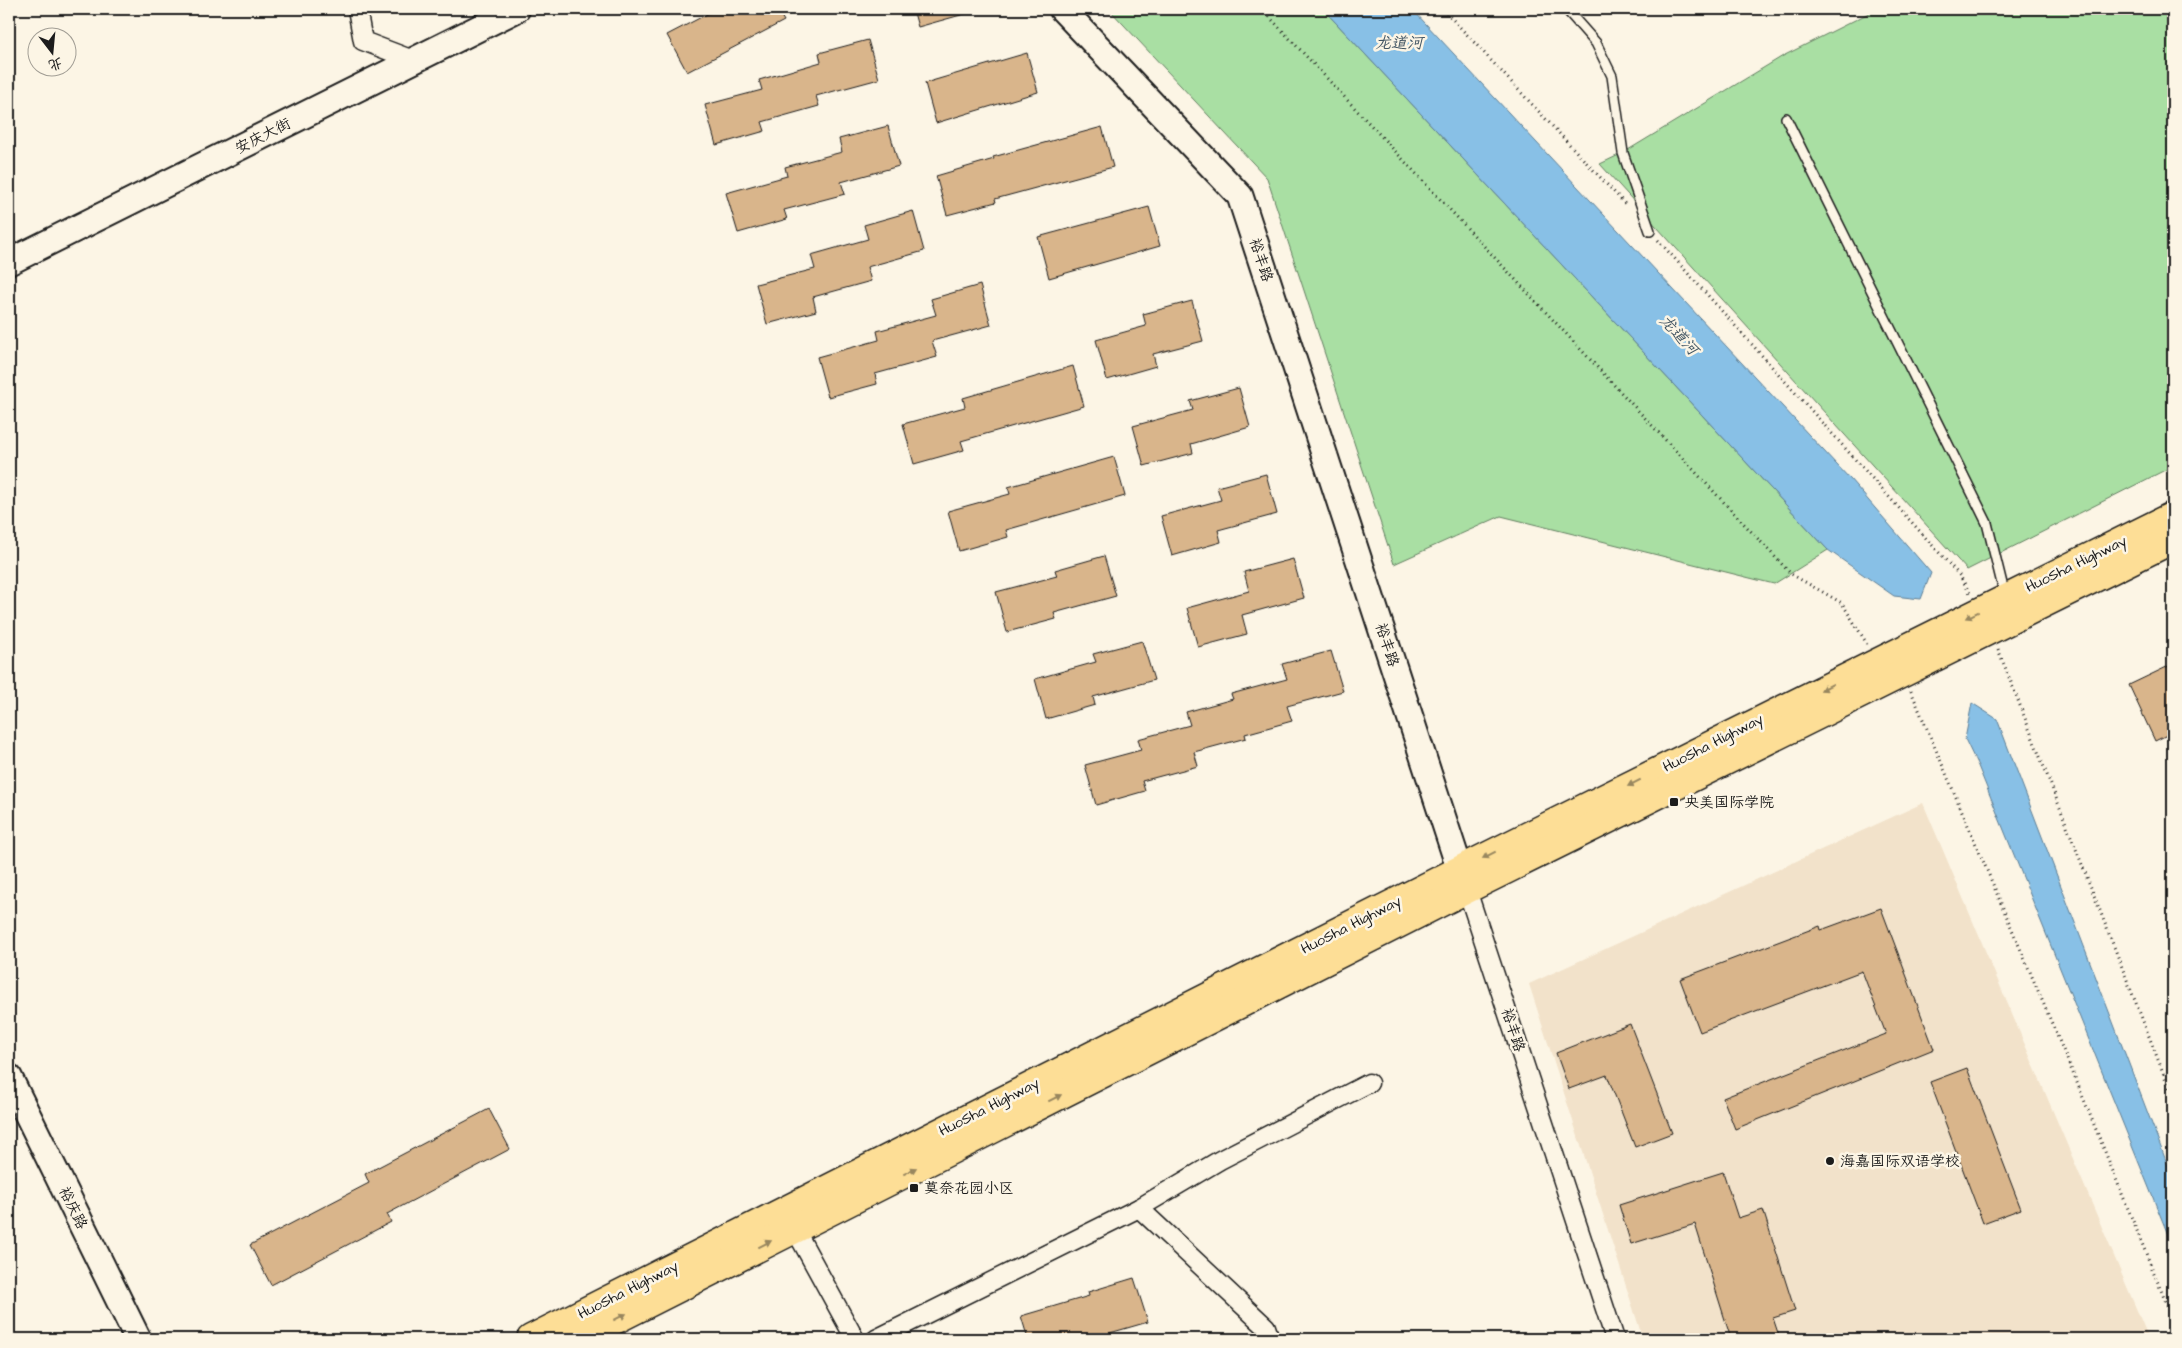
<svg xmlns="http://www.w3.org/2000/svg" width="2182" height="1348" font-family="'Architects Daughter','LXGW WenKai TC',sans-serif">
  <rect width="100%" height="100%" fill="#fcf5e5"/>
  <filter id="ink" filterUnits="userSpaceOnUse"><feTurbulence type="fractalNoise" baseFrequency=".02" numOctaves="2"/><feDisplacementMap in="SourceGraphic" scale="10" xChannelSelector="R" yChannelSelector="G"/><feConvolveMatrix kernelMatrix="1 2 1 2 8 2 1 2 1" color-interpolation-filters="sRGB"/></filter>
  <g filter="url(#ink)">
    <path fill="#f2e2ca" d="M1923,803L2149,1339H1643L1529,984Z"/>
    <g fill="#a9dfa3" stroke="#627e60">
      <path d="M1109,9H1323L1828,550L1774,584L1501,516L1394,564L1267,178Z"/>
      <path d="M1877,9H2173V466L1967,570L1600,164L1623,153L1783,56Z"/>
    </g>
    <g fill="#88c0e6" stroke="#5d7e95">
      <path d="M1323,9H1412L1850,479L1931,573L1921,599L1894,596L1828,550Z"/>
      <path d="M1972,703L1997,719L2173,1179V1247L1978,766L1965,739Z"/>
    </g>
    <g fill="#d9b58b" stroke="#1c1c1c">
      <path d="M717,9H777L784,21L687,72L667,35Z"/>
      <path d="M913,9H967L968,13L918,27Z"/>
      <path d="M868,40L879,79L816,96L819,106L762,122L765,131L716,145L705,105L762,90L759,80L821,62L819,53Z"/>
      <path d="M1027,53L1038,92L936,123L925,83Z"/>
      <path d="M888,126L899,166L841,182L845,194L784,210L787,219L738,233L726,193L787,176L785,167L842,152L839,139Z"/>
      <path d="M1102,127L1113,167L995,199L996,202L947,215L936,176L994,159L993,157Z"/>
      <path d="M1149,207L1160,246L1049,278L1038,237Z"/>
      <path d="M913,211L924,251L867,267L871,281L813,297L816,311L767,324L756,284L815,269L811,255L868,239L864,225Z"/>
      <path d="M980,285L991,325L932,341L937,357L875,374L877,384L828,397L817,357L879,340L877,331L936,315L931,299Z"/>
      <path d="M1192,301L1203,341L1153,354L1156,366L1107,380L1096,340L1146,326L1143,314Z"/>
      <path d="M1073,366L1084,406L961,441L964,450L914,464L903,424L965,407L963,398Z"/>
      <path d="M1239,388L1250,427L1191,444L1193,453L1144,466L1133,426L1193,410L1190,401Z"/>
      <path d="M1114,457L1125,496L1006,530L1008,537L959,551L948,511L1010,494L1008,487Z"/>
      <path d="M1266,474L1277,514L1218,530L1221,542L1172,556L1161,516L1221,500L1217,487Z"/>
      <path d="M1104,556L1116,596L1054,613L1056,619L1007,632L996,592L1057,576L1055,570Z"/>
      <path d="M1293,559L1304,598L1242,615L1247,634L1198,647L1187,608L1249,591L1244,572Z"/>
      <path d="M1142,641L1154,680L1093,697L1095,705L1046,719L1035,679L1096,662L1093,654Z"/>
      <path d="M1331,651L1343,691L1287,706L1292,721L1245,734L1246,738L1194,752L1198,766L1142,781L1145,791L1096,805L1085,765L1141,750L1138,739L1190,725L1186,712L1233,699L1231,694L1287,679L1282,664Z"/>
      <path d="M2173,664V732L2155,741L2129,685Z"/>
      <path d="M1881,908L1934,1049L1735,1129L1723,1098L1886,1034L1862,971L1700,1032L1680,979L1820,926L1821,930Z"/>
      <path d="M1630,1024L1672,1133L1635,1147L1607,1075L1569,1089L1556,1053Z"/>
      <path d="M1967,1068L2021,1209L1983,1223L1930,1082Z"/>
      <path d="M489,1109L510,1149L387,1214L391,1222L271,1285L250,1245L369,1183L365,1174Z"/>
      <path d="M1723,1172L1738,1218L1763,1210L1795,1311L1773,1318L1780,1339H1731L1695,1224L1631,1244L1619,1205Z"/>
      <path d="M1134,1278L1148,1322L1089,1339H1028L1021,1316L1089,1296L1088,1292Z"/>
    </g>
    <g fill="none" stroke-linecap="round" stroke-linejoin="round">
      <defs>
        <g id="lane">
          <path d="M1566,9L1596,43L1612,76L1623,153L1650,231"/>
          <path d="M1786,118L1987,523L2005,596"/>
        </g>
        <g id="street">
          <path d="M357,9L363,41L413,60"/>
          <path d="M1464,881L1615,1339"/>
          <path d="M1139,1208L1220,1160L1369,1083"/>
          <path d="M791,1222L855,1339"/>
          <path d="M876,1339L1139,1208L1266,1327L1270,1339"/>
        </g>
        <g id="secondary">
          <path d="M1062,9L1240,196L1460,870"/>
          <path d="M9,262L517,9"/>
          <path d="M9,1077L138,1339"/>
        </g>
        <g id="primary">
          <path d="M531,1339L1460,870L2173,516"/>
          <path d="M577,1339L1467,889L2173,539"/>
        </g>
      </defs>
      <use href="#lane" stroke="#1c1c1c" stroke-width="12"/>
      <use href="#street" stroke="#1c1c1c" stroke-width="21"/>
      <use href="#secondary" stroke="#1c1c1c" stroke-width="29"/>
      <use href="#primary" stroke="#1c1c1c" stroke-width="31"/>
      <g stroke="#1c1c1c" stroke-width="3" stroke-dasharray="1 4" stroke-linecap="butt">
        <path d="M1262,9L1791,574L1842,603L1867,644"/>
        <path d="M1443,9L1627,206"/>
        <path d="M1658,240L1960,576L1970,593"/>
        <path d="M1998,649L2173,1098"/>
        <path d="M1911,691L2078,1085L2173,1320"/>
      </g>
      <use href="#lane" stroke="#fcf5e5" stroke-width="9"/>
      <use href="#street" stroke="#fcf5e5" stroke-width="18"/>
      <use href="#secondary" stroke="#fcf5e5" stroke-width="25"/>
      <use href="#primary" stroke="#fdde96" stroke-width="28"/>
    </g>
    <defs><path id="oneway-solid" d="M-6-.8H1V-3.2L6.5 0L1 3.2V.8H-6Z" transform="scale(1.25)"/></defs>
    <g fill="#98875f">
      <use href="#oneway-solid" transform="translate(1972 615) rotate(154)"/>
      <use href="#oneway-solid" transform="translate(1827 687) rotate(153)"/>
      <use href="#oneway-solid" transform="translate(1634 783) rotate(153)"/>
      <use href="#oneway-solid" transform="translate(1489 855) rotate(153)"/>
      <use href="#oneway-solid" transform="translate(1055 1098) rotate(-27)"/>
      <use href="#oneway-solid" transform="translate(910 1171) rotate(-27)"/>
      <use href="#oneway-solid" transform="translate(765 1244) rotate(-27)"/>
      <use href="#oneway-solid" transform="translate(620 1317) rotate(-27)"/>
    </g>
  </g>
  <g fill="#1c1c1c" stroke="#fcf5e5" stroke-width="2">
    <rect x="1669" y="797" width="10" height="10" rx="2.5"/>
    <circle cx="1830" cy="1161" r="5"/>
    <rect x="909" y="1183" width="10" height="10" rx="2.5"/>
  </g>
  <g text-anchor="middle" dominant-baseline="central" stroke-width="5" stroke-linejoin="round" paint-order="stroke">
    <g font-size="15" fill="#1c1c1c" stroke="#fcf5e5">
      <text transform="translate(263 136) rotate(-27)">安庆大街</text>
      <text transform="translate(1261 260) rotate(72)">裕丰路</text>
      <text transform="translate(2076 564) rotate(-26)">HuoSha Highway</text>
      <text transform="translate(1387 645) rotate(72)">裕丰路</text>
      <text transform="translate(1713 743) rotate(-27)">HuoSha Highway</text>
      <text transform="translate(1351 925) rotate(-27)">HuoSha Highway</text>
      <text transform="translate(1513 1030) rotate(72)">裕丰路</text>
      <text transform="translate(989 1107) rotate(-27)">HuoSha Highway</text>
      <text transform="translate(73 1208) rotate(64)">裕庆路</text>
      <text transform="translate(628 1290) rotate(-27)">HuoSha Highway</text>
    </g>
    <g font-size="15" fill="#1c1c1c" stroke="#fcf5e5" text-anchor="start">
      <text x="1684" y="802">央美国际学院</text>
      <text x="1840" y="1161">海嘉国际双语学校</text>
      <text x="924" y="1188">莫奈花园小区</text>
    </g>
    <g font-size="16" font-style="italic" fill="#425563" stroke="#fcf5e5">
      <text x="1399" y="43">龙道河</text>
      <text transform="translate(1679 335) rotate(47)">龙道河</text>
    </g>
  </g>
  <rect width="2182" height="1348" fill="none" stroke="#fcf5e5" stroke-width="30"/>
  <rect x="15" y="15" width="2152" height="1318" fill="none" stroke="#1c1c1c" stroke-width="2" filter="url(#ink)"/>
  <g transform="translate(52 52) rotate(164)"><circle r="24" fill="#fcf5e5" stroke="#a29e95"/>
  <path d="M0-4L9 19L0 12L-9 19Z" fill="#1c1c1c"/>
  <text y="-8" font-size="14" font-weight="bold" text-anchor="middle" fill="#1c1c1c">北</text>
  </g>
</svg>
